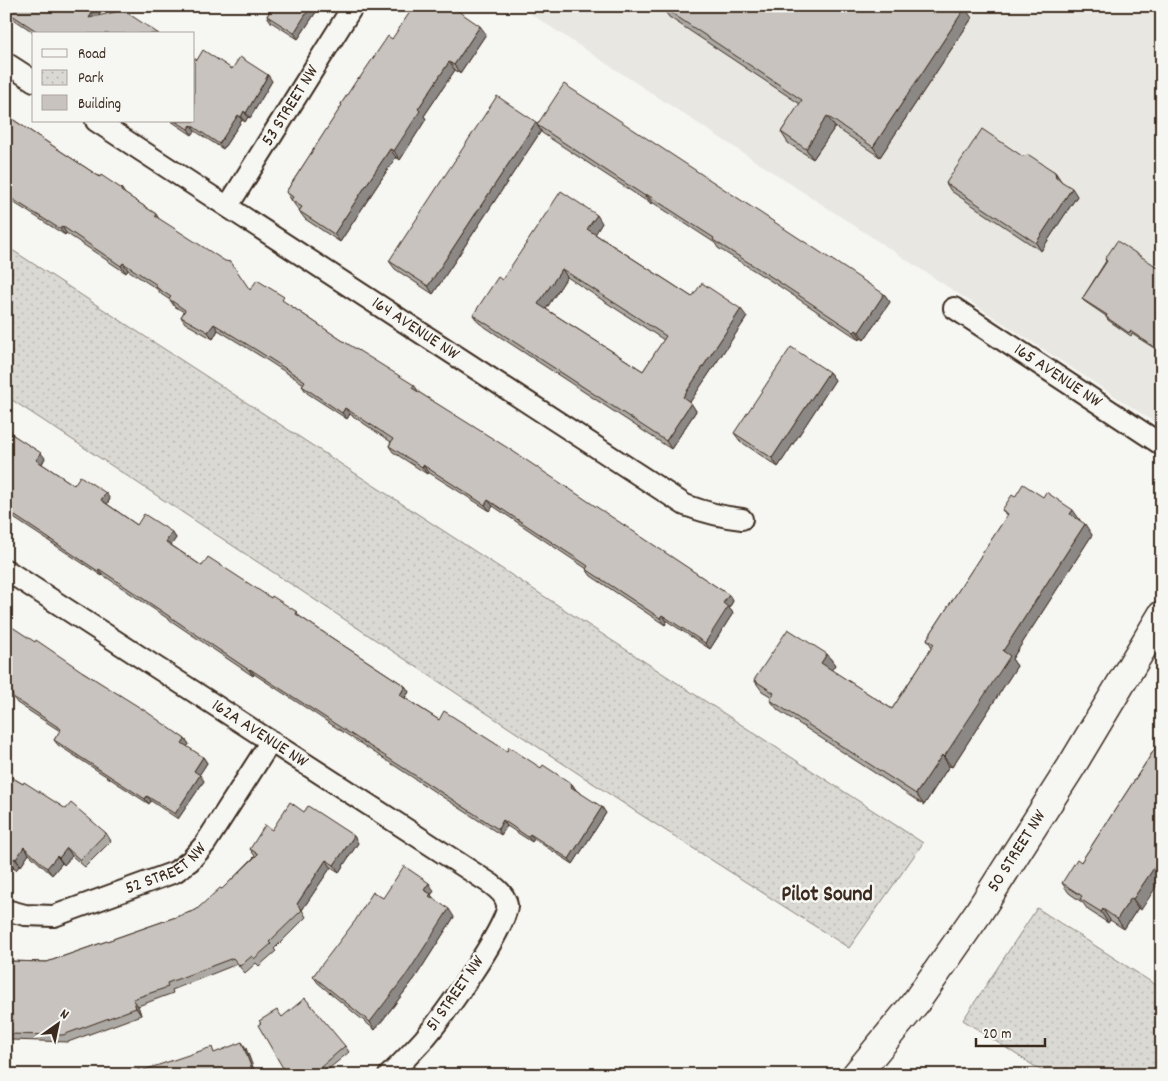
<svg xmlns="http://www.w3.org/2000/svg" width="1168" height="1081" font-family="Dekko,sans-serif">
  <defs>
    <pattern id="park-dots" width="8" height="8" patternUnits="userSpaceOnUse" patternTransform="scale(1.25)"><rect width="8" height="8" fill="#dad9d3"/><path d="M2 2h.1M6 6h.1" fill="none" stroke="#bcbab5" stroke-width="1.8" stroke-linecap="round"/></pattern>
  </defs>
  <rect width="100%" height="100%" fill="#f6f6f2"/>
  <filter id="ink" filterUnits="userSpaceOnUse"><feTurbulence type="fractalNoise" baseFrequency=".02" numOctaves="2"/><feDisplacementMap in="SourceGraphic" scale="10" xChannelSelector="R" yChannelSelector="G"/><feConvolveMatrix kernelMatrix="1 2 1 2 8 2 1 2 1" color-interpolation-filters="sRGB"/></filter>
  <g filter="url(#ink)">
    <path fill="#e8e7e2" d="M531,6H1162V427L531,14Z"/>
    <g fill="url(#park-dots)" stroke="#8a8278">
      <path d="M6,246L923,843L849,948L635,811L6,396Z"/>
      <path d="M1037,908L1162,989V1075H1048L963,1020Z"/>
    </g>
    <g fill="none" stroke-linecap="round" stroke-linejoin="round">
      <defs>
        <g id="street">
          <path d="M6,63L34,81"/>
          <path id="s1" d="M96,121L685,505C704,512 722,517 742,519"/>
          <path id="s2" d="M228,206L353,6"/>
          <path id="s3" d="M954,308L1162,445"/>
          <path id="s4" d="M6,570L491,884C498,889 506,896 507,905C509,926 441,1019 424,1039C413,1051 402,1063 389,1075"/>
          <path id="s5" d="M6,910L25,915L54,916L175,872L190,861L205,844L271,741"/>
        </g>
        <g id="secondary">
          <path id="s6" d="M856,1075L916,1002L978,913L1071,767L1162,615"/>
        </g>
      </defs>
      <use href="#street" stroke="#3b2a1e" stroke-width="24"/>
      <use href="#secondary" stroke="#3b2a1e" stroke-width="31"/>
      <use href="#street" stroke="#f6f6f2" stroke-width="20"/>
      <use href="#secondary" stroke="#f6f6f2" stroke-width="28"/>
    </g>
    <g fill="#aca8a3" stroke="#3b2a1e" fill-rule="evenodd">
      <path d="M6,6L98,16L159,34H36L6,14Z"/>
      <path d="M273,6H320L298,39L271,22L267,16Z"/>
      <path d="M661,6L972,18L880,157L835,127L813,159L788,143L781,132L800,104L669,17Z"/>
      <path d="M486,34L460,73L455,70L424,116L426,119L400,160L396,157L340,242L305,219L299,211L300,210L297,208L286,192L342,106L341,104L359,79L392,39Z"/>
      <path d="M197,60L272,81L250,118L248,117L245,122L242,120L223,149L195,131L192,135L171,121H194Z"/>
      <path d="M6,115L100,177L122,189L125,194L156,214L159,219L250,290L288,304L418,392L729,595L733,601L729,608L733,613L710,649L667,621L665,625L591,576L586,569H587L493,506L490,511L428,472L427,474L393,452L389,446L391,442L350,414L347,419L307,393L302,386L304,384L262,357L218,330L213,339L185,323L181,317L184,312L174,306L170,300L161,294L157,289L128,270L126,273L66,233L65,235L8,199L6,197Z"/>
      <path d="M536,122L537,124L884,294L890,302L864,340L861,338L860,340L779,286L718,248L715,243L652,202L651,204L542,133L541,131L433,294L395,269L389,261Z"/>
      <path d="M1022,156L1055,172L1061,181L1077,196L1041,251L951,191L946,183Z"/>
      <path d="M602,223L595,234L692,297L747,317L690,402L696,411L671,449L479,323L473,315L502,280ZM567,277L664,340L643,371L546,309Z"/>
      <path d="M1105,259L1162,270V353L1132,334L1131,336L1108,320L1106,317V316L1084,301L1082,299L1106,261Z"/>
      <path d="M829,372L835,380L778,467L740,441L734,433Z"/>
      <path d="M6,427L13,435L45,458L42,464L74,485L110,499L107,504L137,525L172,532L176,538L171,545L202,566L271,598L297,612L299,616L326,634L405,686L409,692L405,698L439,720L507,751L572,784L576,790L606,813L573,864L534,839L532,842L507,826L501,835L254,674L253,676L103,575L102,576L6,513Z"/>
      <path d="M1015,497L1080,520V521L1092,535L1012,659L1017,666L952,767L949,766L924,805L778,710L770,700L772,697L762,691L754,680L827,654L835,665L831,670L892,709L932,647L927,639L1007,516L1002,510Z"/>
      <path d="M83,672L185,739L189,744L187,747L203,757L207,763L199,775L204,781L178,819L151,801L149,804L58,745L54,740L60,731L17,703L13,697Z"/>
      <path d="M1162,738L1141,910L1138,908L1124,929L1110,920L1108,923L1088,910L1083,903L1069,893L1062,883L1081,862Z"/>
      <path d="M6,774L23,784L66,809L106,833L111,841L85,867L72,856L64,865L62,863L52,875L29,854L21,866L20,865L16,870L6,864Z"/>
      <path d="M304,812L358,843L339,872L331,867L302,910L306,917L274,949L276,951L259,966L256,963L245,973L237,964L172,990L173,993L138,1006L141,1015L68,1042L12,1040L8,1034V1032H6V961L47,962L196,910L222,889L255,856L250,849L272,830Z"/>
      <path d="M434,891L431,895L435,900L454,917L415,978L375,1030L318,983L313,976L383,898Z"/>
      <path d="M282,1017L345,1046L349,1052L325,1072L320,1075H287Z"/>
    </g>
    <g fill="#8c8885" stroke="#3b2a1e">
      <path d="M96,6H104L93,24L89,18Z"/>
      <path d="M311,6H320L298,39L294,33Z"/>
      <path d="M965,8L972,18L880,157L873,147Z"/>
      <path d="M480,26L486,34L460,73L454,65Z"/>
      <path d="M449,62L455,70L424,116L426,119L400,160L394,151L418,109Z"/>
      <path d="M268,75L272,81L250,118L246,113Z"/>
      <path d="M244,111L248,117L245,122L241,117Z"/>
      <path d="M238,115L242,120L223,149L219,144Z"/>
      <path d="M827,116L835,127L813,159L806,149Z"/>
      <path d="M536,122L540,127L537,125L541,131L433,294L428,286Z"/>
      <path d="M191,125L195,131L192,135L188,129Z"/>
      <path d="M390,149L396,157L340,242L334,234Z"/>
      <path d="M1055,172L1061,181L1062,186L1056,178Z"/>
      <path d="M1072,188L1077,196L1041,251L1036,243Z"/>
      <path d="M646,194L652,202L651,204L645,196Z"/>
      <path d="M597,215L602,223L593,238L587,229Z"/>
      <path d="M62,226L66,233L65,235L60,229Z"/>
      <path d="M123,263L128,270L126,273L121,266Z"/>
      <path d="M562,269L567,277L544,312L538,304Z"/>
      <path d="M884,294L890,302L864,340L859,332Z"/>
      <path d="M741,309L747,317L688,405L683,397Z"/>
      <path d="M214,324L218,330L213,339L208,332Z"/>
      <path d="M856,330L861,338L860,340L854,332Z"/>
      <path d="M829,372L835,380L778,467L772,458Z"/>
      <path d="M414,385L419,392L417,395L412,388Z"/>
      <path d="M691,403L696,411L671,449L666,441Z"/>
      <path d="M345,408L350,414L347,419L342,413Z"/>
      <path d="M9,429L13,434L11,437L7,431Z"/>
      <path d="M41,453L45,458L40,466L36,460Z"/>
      <path d="M423,465L428,472L427,474L422,467Z"/>
      <path d="M106,493L110,499L105,506L101,500Z"/>
      <path d="M488,500L493,506L490,511L485,505Z"/>
      <path d="M1073,510L1080,520L1077,525L1070,514Z"/>
      <path d="M1085,524L1092,535L1012,659L1017,666L952,767L944,757L1003,651Z"/>
      <path d="M172,532L176,538L170,547L166,542Z"/>
      <path d="M99,569L103,575L102,576L98,571Z"/>
      <path d="M729,595L733,601L729,608L733,613L710,649L705,643L723,603Z"/>
      <path d="M662,615L667,621L665,625L660,618Z"/>
      <path d="M827,654L835,665L829,674L821,663Z"/>
      <path d="M250,669L254,674L253,676L249,670Z"/>
      <path d="M405,686L409,692L403,700L400,695Z"/>
      <path d="M185,739L189,744L186,749L182,743Z"/>
      <path d="M942,755L949,766L924,805L916,794Z"/>
      <path d="M203,757L207,763L198,777L194,771Z"/>
      <path d="M200,775L204,781L178,819L175,814Z"/>
      <path d="M572,784L576,790L574,792L571,787Z"/>
      <path d="M147,796L151,801L149,804L145,799Z"/>
      <path d="M602,807L606,813L573,864L569,859Z"/>
      <path d="M503,820L507,826L501,835L498,829Z"/>
      <path d="M530,834L534,839L532,842L528,837Z"/>
      <path d="M354,836L358,843L339,872L334,865Z"/>
      <path d="M24,847L29,854L21,866L16,859Z"/>
      <path d="M67,848L72,856L64,865L59,858Z"/>
      <path d="M57,856L62,863L52,875L47,868Z"/>
      <path d="M1162,856V878L1141,910L1133,899Z"/>
      <path d="M14,858L20,865L16,870L11,863Z"/>
      <path d="M326,860L331,867L302,910L297,904Z"/>
      <path d="M429,883L434,891L431,895L436,901L435,904L424,890Z"/>
      <path d="M1131,898L1138,908L1124,929L1117,919Z"/>
      <path d="M449,909L454,917L415,978L375,1030L370,1022Z"/>
      <path d="M1103,909L1110,920L1108,923L1101,912Z"/>
      <path d="M133,999L138,1006L141,1015L136,1008Z"/>
      <path d="M242,1042L246,1048L256,1075H254Z"/>
    </g>
    <g fill="#c8c3be" stroke="#3b2a1e" fill-rule="evenodd">
      <path d="M6,6H96L89,18L123,10L159,34H41L6,11Z"/>
      <path d="M273,6H311L294,33L267,16Z"/>
      <path d="M414,6H451L480,26L454,65L449,62L418,109L420,111L394,151L390,149L334,234L299,211L302,207L291,200L293,197L286,192L342,105L341,104L358,78L359,79L388,36L392,39Z"/>
      <path d="M661,6H962L965,8L873,147L827,116L806,149L781,132L802,100Z"/>
      <path d="M203,50L232,69L240,57L268,75L246,113L244,111L241,117L238,115L219,144L191,125L188,129L175,121H194V58L197,60Z"/>
      <path d="M564,84L884,294L859,332L856,330L854,332L773,278L713,240L714,238L646,194L645,196L537,125Z"/>
      <path d="M497,96L536,122L428,286L389,261Z"/>
      <path d="M6,115L100,177L101,175L122,189L121,191L156,214L155,216L225,261L231,262L250,290L257,280L284,297L282,300L340,339L414,385L412,388L511,450L729,595L723,603L728,607L705,643L662,615L660,618L586,569L588,566L488,500L485,505L423,465L422,467L389,446L393,439L345,408L342,413L302,386L305,381L258,351L214,324L208,332L181,317L185,310L169,299L171,297L156,287L157,285L123,263L121,266L62,226L60,229L6,195Z"/>
      <path d="M982,129L1022,156L1029,155L1055,172L1056,178L1072,188L1036,243L946,183Z"/>
      <path d="M561,191L597,215L587,229L692,297L702,283L741,309L683,397L691,403L666,441L473,315L498,277L502,280ZM562,269L666,336L643,371L538,304Z"/>
      <path d="M1117,241L1162,270V352L1130,331L1129,333L1106,317L1107,315L1082,299L1107,261L1105,259Z"/>
      <path d="M791,347L829,372L772,458L734,433Z"/>
      <path d="M6,427L9,429L7,431L41,453L36,460L74,485L80,476L106,493L101,500L137,525L144,514L172,532L166,542L202,566L208,557L271,598L272,596L297,612L296,614L326,634L405,686L400,695L439,720L444,711L507,751L509,747L541,768L543,765L572,784L571,787L602,807L569,859L530,834L528,837L503,820L498,829L250,669L249,670L99,569L98,571L6,510Z"/>
      <path d="M1023,484L1043,497L1046,492L1073,510L1070,514L1085,524L1003,651L1010,656L944,757L942,755L916,794L770,700L774,693L754,680L788,629L827,654L821,663L892,709L934,644L927,639L1008,514L1002,510L1012,495L1015,497Z"/>
      <path d="M6,623L35,642L36,640L83,672L147,712L185,739L182,743L203,757L194,771L200,775L175,814L147,796L145,799L54,740L61,729L13,697L6,669Z"/>
      <path d="M1162,738V856L1133,899L1131,898L1117,919L1103,909L1101,912L1080,899L1082,896L1062,883L1077,859L1081,862Z"/>
      <path d="M6,774L23,784L24,782L66,809L71,803L106,833L80,860L67,848L59,858L57,856L47,868L24,847L16,859L14,858L11,863L6,860Z"/>
      <path d="M290,802L304,812L308,806L354,836L334,865L326,860L297,904L302,910L269,942L271,944L254,959L252,956L240,966L233,958L167,983L168,987L133,999L136,1008L63,1035L8,1034V1026L6,1025V961L47,962L196,910L220,888L222,889L258,854L250,849L265,825L272,830Z"/>
      <path d="M404,866L429,883L424,890L431,894L429,896L449,909L409,971L370,1022L313,976L355,921L373,892L383,898Z"/>
      <path d="M1162,934V943L1158,940Z"/>
      <path d="M305,998L345,1046L321,1067L307,1075H287L258,1025L261,1023L259,1021L277,1010L282,1017Z"/>
      <path d="M242,1042L254,1075H123L140,1069L141,1071L212,1047L214,1053Z"/>
    </g>
  </g>
  <g text-anchor="middle" dominant-baseline="central" stroke-width="5" stroke-linejoin="round" paint-order="stroke">
    <g font-size="18" fill="#3b2a1e" stroke="#f6f6f2">
      <text stroke="none"><textPath href="#s2" startOffset="118">53 STREET NW</textPath></text>
      <text stroke="none"><textPath href="#s1" startOffset="381">164 AVENUE NW</textPath></text>
      <text stroke="none"><textPath href="#s3" startOffset="124">165 AVENUE NW</textPath></text>
      <text stroke="none"><textPath href="#s4" startOffset="302">162A AVENUE NW</textPath></text>
      <text stroke="none"><textPath href="#s6" startOffset="276">50 STREET NW</textPath></text>
      <text stroke="none"><textPath href="#s5" startOffset="171">52 STREET NW</textPath></text>
      <text transform="translate(456 994) rotate(-55)">51 STREET NW</text>
    </g>
    <g font-size="22" font-weight="bold" fill="#3b2a1e" stroke="#f6f6f2">
      <text x="827" y="895">Pilot Sound</text>
    </g>
  </g>
  <rect width="1168" height="1081" fill="none" stroke="#f6f6f2" stroke-width="25"/>
  <rect x="12" y="12" width="1143" height="1056" fill="none" stroke="#3b2a1e" stroke-width="2" filter="url(#ink)"/>
  <rect x="32" y="32" width="162" height="90" fill="#f6f6f2" stroke="#aba49d"/>
  <rect x="42" y="49" width="25" height="8" fill="#f6f6f2" stroke="#aba49d"/>
  <text x="78" y="58" font-size="15" fill="#3b2a1e">Road</text>
  <rect x="42" y="70" width="25" height="15" fill="url(#park-dots)" stroke="#aba49d"/>
  <text x="78" y="82" font-size="15" fill="#3b2a1e">Park</text>
  <rect x="42" y="95" width="25" height="15" fill="#c8c3be" stroke="#aba49d"/>
  <text x="78" y="108" font-size="15" fill="#3b2a1e">Building</text>
  <g transform="translate(58 1024) rotate(33)" stroke="#f6f6f2" stroke-width="4" paint-order="stroke">
  <path d="M0-4L9 19L0 12L-9 19Z" fill="#3b2a1e"/>
  <text y="-8" font-size="14" font-weight="bold" text-anchor="middle" fill="#3b2a1e">N</text>
  </g>
  <path d="M976 1038v8h69v-8" fill="none" stroke="#3b2a1e" stroke-width="2.5"/>
  <text x="983" y="1038" font-size="15" fill="#3b2a1e" stroke="#f6f6f2" stroke-width="4" paint-order="stroke">20 m</text>
</svg>
